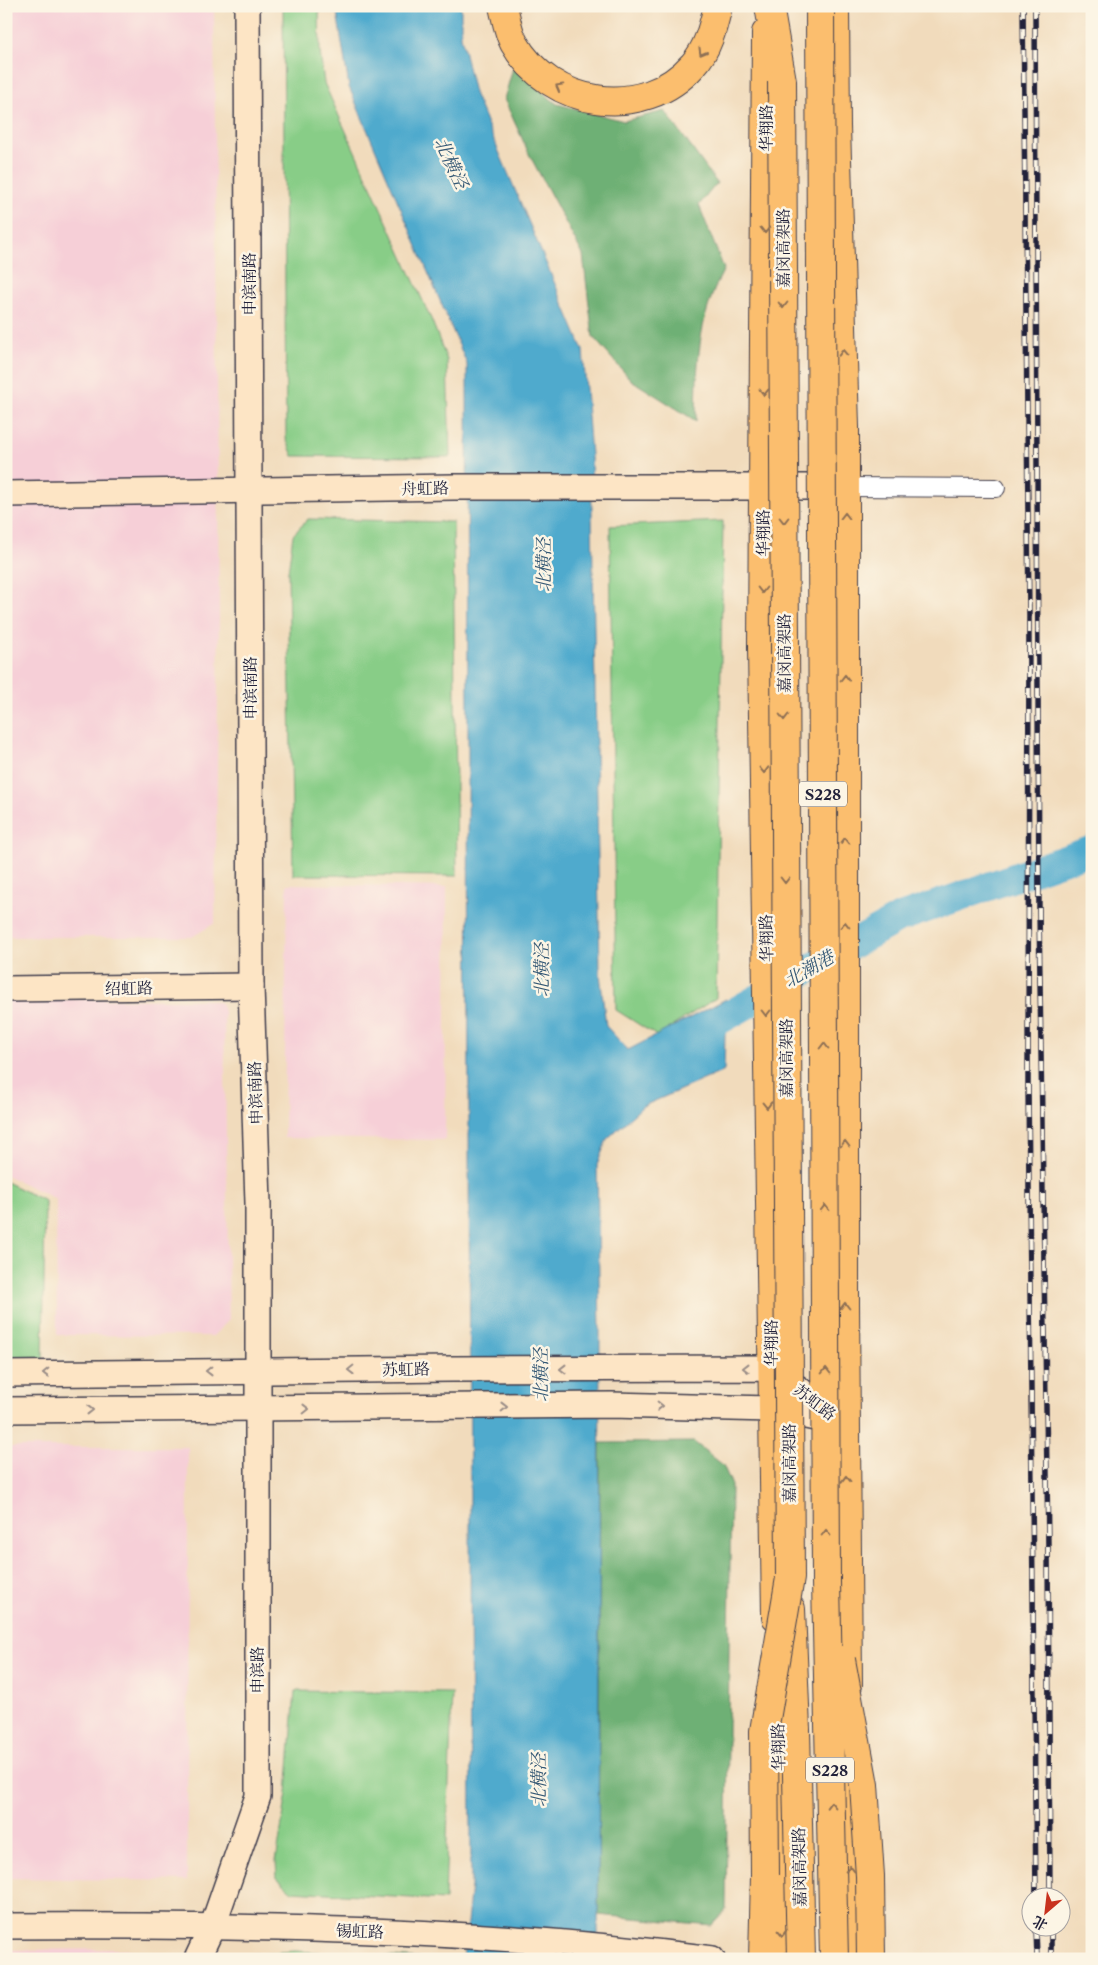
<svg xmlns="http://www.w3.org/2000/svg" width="1098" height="1965" font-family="'Libre Caslon Text','Noto Serif SC',serif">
  <rect width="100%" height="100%" fill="#fcf5e5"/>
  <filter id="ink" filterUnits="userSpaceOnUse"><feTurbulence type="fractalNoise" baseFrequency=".02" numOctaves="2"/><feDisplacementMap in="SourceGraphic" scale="10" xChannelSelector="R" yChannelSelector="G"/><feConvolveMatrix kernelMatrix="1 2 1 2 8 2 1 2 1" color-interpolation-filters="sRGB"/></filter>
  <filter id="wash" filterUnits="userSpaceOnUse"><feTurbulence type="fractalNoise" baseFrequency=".0096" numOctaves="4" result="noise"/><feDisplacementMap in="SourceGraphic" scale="20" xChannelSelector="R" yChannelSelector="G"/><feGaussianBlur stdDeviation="1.12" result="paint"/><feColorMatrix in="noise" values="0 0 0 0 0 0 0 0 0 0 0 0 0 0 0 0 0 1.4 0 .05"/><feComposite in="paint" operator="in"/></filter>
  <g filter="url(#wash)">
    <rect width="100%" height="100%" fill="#f1dbbc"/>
    <g fill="#f6cfd7">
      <path d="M6,6H214L219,616L215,923L192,937H6Z"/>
      <path d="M287,884L447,887L445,1140L284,1138Z"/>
      <path d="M6,999L206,1000L221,1003L224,1011L229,1320L213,1336L57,1335L56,1199L6,1175Z"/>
      <path d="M6,1447H188L187,1881L6,1878Z"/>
      <path d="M129,1949L140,1959H6V1950Z"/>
    </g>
    <g fill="#88cd87" stroke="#557861">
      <path d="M283,6H319L320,52L324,83L432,321L447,360L450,457L293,456L286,438Z"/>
      <path d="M308,519L453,522L457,876L293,875L288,572L293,535Z"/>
      <path d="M723,521L716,998L657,1036L616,1010L610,526Z"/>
      <path d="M6,1182L45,1201L43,1364L6,1361Z"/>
      <path d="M295,1691L452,1693L445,1900L292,1891L277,1878L276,1861L287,1793Z"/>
      <path d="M295,1951L424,1959H239L240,1955Z"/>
    </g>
    <g fill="#6eb074" stroke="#486958">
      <path d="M513,68L557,104L624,121L665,111L717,183L699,205L724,269C697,320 697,364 696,421L631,380L593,337L583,255L530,156L504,99Z"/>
      <path d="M694,1442L723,1465L731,1483L726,1910L712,1925L598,1915L600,1443Z"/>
    </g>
    <path fill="#4faacd" stroke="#386684" d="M336,6H461V36L474,93L583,350L591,455L600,974L606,1026L628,1050L726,999L724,1071L643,1106L607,1139L597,1165L600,1332L598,1934L595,1959H463L471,1886L467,364L349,87Z"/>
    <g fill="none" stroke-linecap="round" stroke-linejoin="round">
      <path stroke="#4faacd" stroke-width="29" d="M692,1036L899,918L1092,850"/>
    </g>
  </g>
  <g filter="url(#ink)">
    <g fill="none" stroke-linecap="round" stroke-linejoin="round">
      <defs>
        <path id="street" d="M845,487L996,488"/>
        <g id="secondary">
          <path d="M6,494L454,487H841"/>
          <path d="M6,989L251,986"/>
          <path d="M6,1374L452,1369L771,1368L838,1419"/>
          <path d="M6,1410L611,1405L773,1409L839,1423"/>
          <path d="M6,1926C242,1925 478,1928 712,1959"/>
          <path d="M197,1959L213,1925L258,1796V1203L251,986L247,6"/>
        </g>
        <g id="primary">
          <path d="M503,6C506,18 508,32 514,43C550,107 643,122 693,65C708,49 713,27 718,6"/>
          <path d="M835,6L836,126L845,427V1305L848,1685"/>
          <path d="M766,33L762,647L776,1617"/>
          <path d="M777,1693L783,1959"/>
          <path d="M849,1959V1743"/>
        </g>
        <g id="highway">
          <path d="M769,6L782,81"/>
          <path d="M791,1609L796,1730"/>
          <path d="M763,1959L765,1875"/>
        </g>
      </defs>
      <use href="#street" stroke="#413e4e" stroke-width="20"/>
      <use href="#secondary" stroke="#413e4e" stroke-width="28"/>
      <use href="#primary" stroke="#413e4e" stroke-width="30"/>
      <use href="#highway" stroke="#413e4e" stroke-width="30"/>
      <use href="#street" stroke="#fff" stroke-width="18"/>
      <use href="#secondary" stroke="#fde5c5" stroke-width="25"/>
      <use href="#primary" stroke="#fbbe6e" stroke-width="28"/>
      <use href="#highway" stroke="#fbbe6e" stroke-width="28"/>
      <defs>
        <g id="rail">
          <path d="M1023,6L1029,616L1028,1085L1036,1898"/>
          <path d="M1035,6L1039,910L1048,1546L1050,1898"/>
          <path d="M1036,1928L1037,1959"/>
          <path d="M1051,1928V1959"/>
        </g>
      </defs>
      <use href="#rail" stroke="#22223b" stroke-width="5.5"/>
      <use href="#rail" stroke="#fcf5e5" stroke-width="4" stroke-dasharray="11" stroke-linecap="butt"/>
      <defs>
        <g id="highway-bridge">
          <path d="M820,6L826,1582L834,1959"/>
          <path d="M841,1660L864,1785L870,1876L871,1959"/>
          <path d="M796,1730L801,1959"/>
          <path d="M765,1875L764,1731L790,1578L782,81"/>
        </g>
      </defs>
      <use href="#highway-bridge" stroke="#413e4e" stroke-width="30" stroke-linecap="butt"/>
      <use href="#highway-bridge" stroke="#fbbe6e" stroke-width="28"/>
    </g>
    <defs><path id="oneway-chevron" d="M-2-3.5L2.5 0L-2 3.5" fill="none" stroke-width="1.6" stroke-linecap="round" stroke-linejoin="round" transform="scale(1.25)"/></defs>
    <g stroke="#8e7054">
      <use href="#oneway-chevron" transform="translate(702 52) rotate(120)"/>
      <use href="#oneway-chevron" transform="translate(559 87) rotate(-151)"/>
      <use href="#oneway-chevron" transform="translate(765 230) rotate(90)"/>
      <use href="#oneway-chevron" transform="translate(783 305) rotate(90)"/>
      <use href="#oneway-chevron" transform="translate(843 353) rotate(-92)"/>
      <use href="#oneway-chevron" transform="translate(764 392) rotate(90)"/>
      <use href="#oneway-chevron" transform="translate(845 516) rotate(-90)"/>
      <use href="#oneway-chevron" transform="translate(784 520) rotate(90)"/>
      <use href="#oneway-chevron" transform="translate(762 590) rotate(90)"/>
      <use href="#oneway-chevron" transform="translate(845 678) rotate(-90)"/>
      <use href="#oneway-chevron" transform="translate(784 717) rotate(90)"/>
      <use href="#oneway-chevron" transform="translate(764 770) rotate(89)"/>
      <use href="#oneway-chevron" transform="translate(845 841) rotate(-90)"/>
      <use href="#oneway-chevron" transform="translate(785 880) rotate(90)"/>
      <use href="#oneway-chevron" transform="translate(845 925) rotate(-90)"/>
      <use href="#oneway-chevron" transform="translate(766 1013) rotate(90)"/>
      <use href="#oneway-chevron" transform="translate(824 1046) rotate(-90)"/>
      <use href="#oneway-chevron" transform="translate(767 1105) rotate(89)"/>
      <use href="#oneway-chevron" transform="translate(845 1144) rotate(-90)"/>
      <use href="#oneway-chevron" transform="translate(825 1208) rotate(-90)"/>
      <use href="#oneway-chevron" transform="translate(845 1306) rotate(-90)"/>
      <use href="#oneway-chevron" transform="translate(826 1371) rotate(-90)"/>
      <use href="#oneway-chevron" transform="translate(846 1479) rotate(-91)"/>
      <use href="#oneway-chevron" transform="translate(826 1533) rotate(-90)"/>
      <use href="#oneway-chevron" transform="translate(831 1805) rotate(-91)"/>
      <use href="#oneway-chevron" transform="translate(850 1869) rotate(-90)"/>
      <use href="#oneway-chevron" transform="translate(782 1933) rotate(88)"/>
    </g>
    <g stroke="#9a8d87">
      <use href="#oneway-chevron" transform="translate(746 1368) rotate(-180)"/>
      <use href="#oneway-chevron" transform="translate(563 1369) rotate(180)"/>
      <use href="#oneway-chevron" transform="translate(351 1370) rotate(179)"/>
      <use href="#oneway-chevron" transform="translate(209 1371) rotate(179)"/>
      <use href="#oneway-chevron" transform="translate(46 1373) rotate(179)"/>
      <use href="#oneway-chevron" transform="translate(660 1406) rotate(1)"/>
      <use href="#oneway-chevron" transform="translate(504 1407) rotate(-1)"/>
      <use href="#oneway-chevron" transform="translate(306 1409) rotate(-1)"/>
      <use href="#oneway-chevron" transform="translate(90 1410)"/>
    </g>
  </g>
  <g text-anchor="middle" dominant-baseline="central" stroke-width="5" stroke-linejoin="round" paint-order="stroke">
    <g fill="#fcf5e5" stroke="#63616e" stroke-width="1">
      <rect x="799" y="781.5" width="48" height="25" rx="4"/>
      <rect x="806" y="1757.5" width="48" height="25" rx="4"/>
    </g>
    <g font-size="15" font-weight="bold" fill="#22223b">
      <text x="823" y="794">S228</text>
      <text x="830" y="1770">S228</text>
    </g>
    <g font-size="16" fill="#22223b" stroke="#fcf5e5">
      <text transform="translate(766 128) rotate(-90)">华翔路</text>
      <text transform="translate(783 248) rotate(-90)">嘉闵高架路</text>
      <text transform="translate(249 284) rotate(-90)">申滨南路</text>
      <text transform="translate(425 488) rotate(-1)">舟虹路</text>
      <text transform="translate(763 533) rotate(-90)">华翔路</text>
      <text transform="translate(784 653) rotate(-90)">嘉闵高架路</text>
      <text transform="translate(250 688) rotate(-90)">申滨南路</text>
      <text transform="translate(766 938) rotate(-91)">华翔路</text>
      <text transform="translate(129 988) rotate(-1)">绍虹路</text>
      <text transform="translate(786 1058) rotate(-90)">嘉闵高架路</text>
      <text transform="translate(255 1093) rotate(-92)">申滨南路</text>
      <text transform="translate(771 1343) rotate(-90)">华翔路</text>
      <text transform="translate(406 1369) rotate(-1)">苏虹路</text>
      <text transform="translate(815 1402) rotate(37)">苏虹路</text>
      <text transform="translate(789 1463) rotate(-90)">嘉闵高架路</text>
      <text transform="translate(257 1670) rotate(-90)">申滨路</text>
      <text transform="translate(778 1747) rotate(-91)">华翔路</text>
      <text transform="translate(799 1867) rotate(-91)">嘉闵高架路</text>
      <text transform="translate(360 1931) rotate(2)">锡虹路</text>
    </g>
    <g font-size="18" font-style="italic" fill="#345875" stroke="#fcf5e5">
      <text transform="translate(451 163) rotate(65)">北横泾</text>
      <text transform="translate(544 565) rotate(-90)">北横泾</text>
      <text transform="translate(809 969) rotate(-30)">北潮港</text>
      <text transform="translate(542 970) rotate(-90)">北横泾</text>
      <text transform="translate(541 1375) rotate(-90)">北横泾</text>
      <text transform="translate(539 1780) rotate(-90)">北横泾</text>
    </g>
  </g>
  <rect width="1098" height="1965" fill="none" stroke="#fcf5e5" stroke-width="25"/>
  <g transform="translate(1046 1912) rotate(208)"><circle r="24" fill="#fcf5e5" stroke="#a5a1a1"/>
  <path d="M0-4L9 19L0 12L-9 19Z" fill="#c8321e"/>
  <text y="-8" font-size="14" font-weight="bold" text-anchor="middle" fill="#22223b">北</text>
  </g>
</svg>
